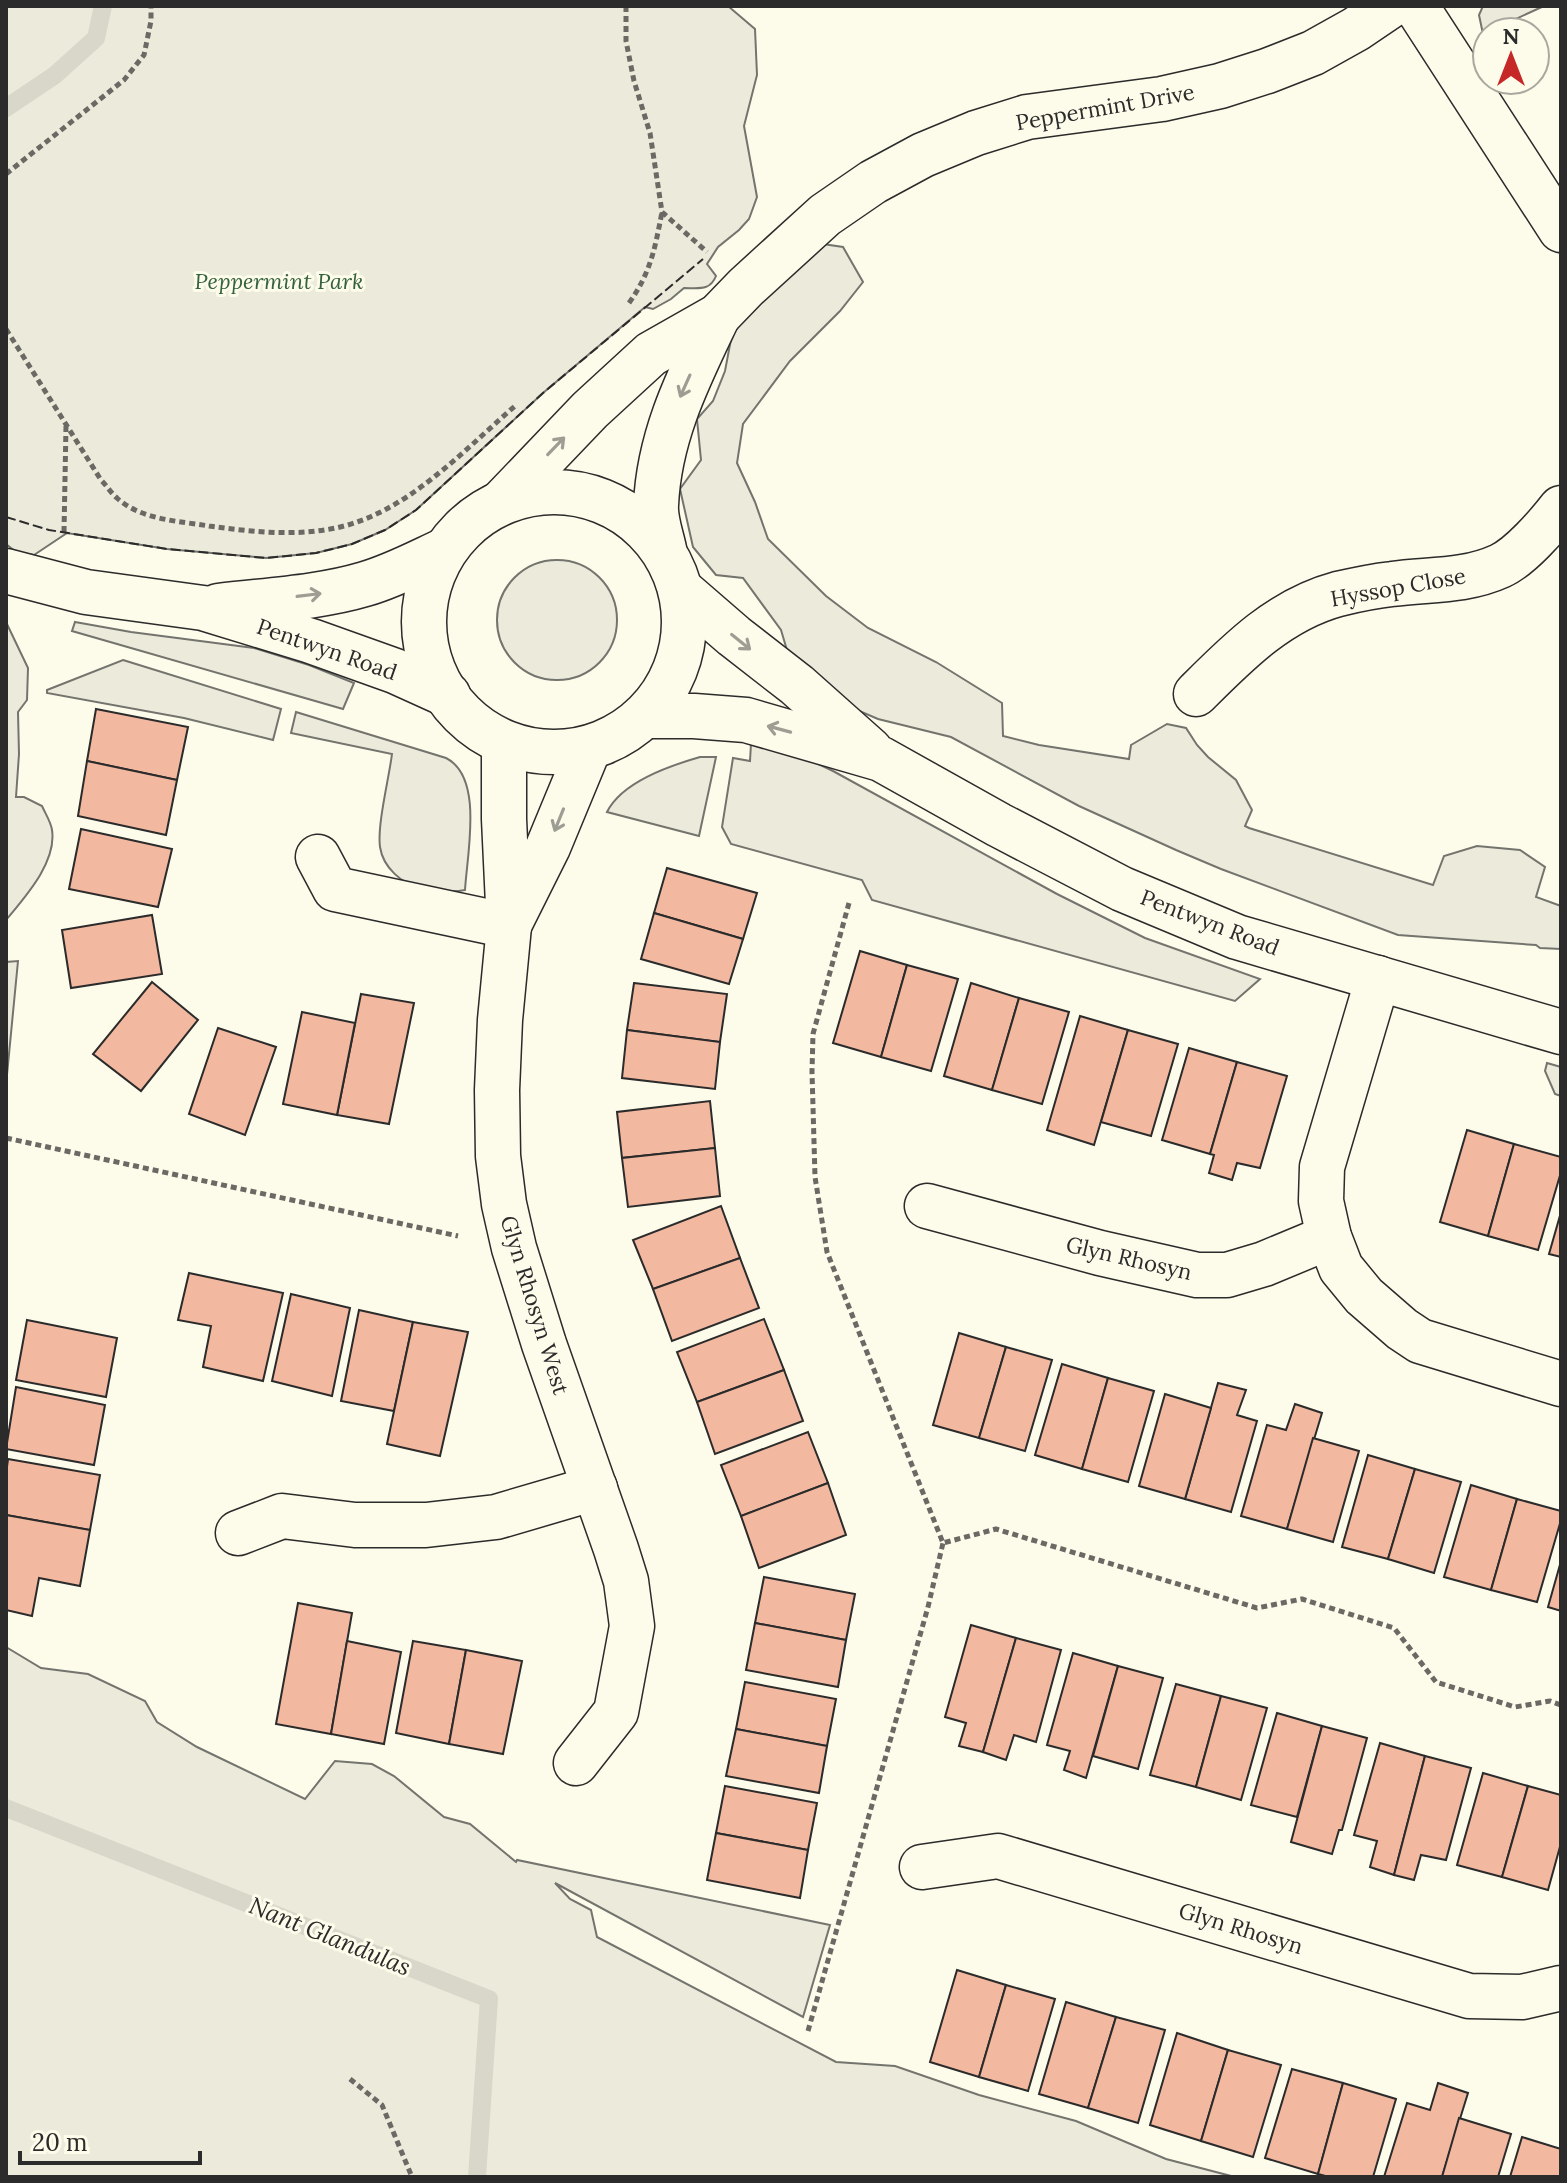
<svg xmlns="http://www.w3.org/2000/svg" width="1567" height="2183" font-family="Lora,serif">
  <rect width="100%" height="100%" fill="#fdfbea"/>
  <g fill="#ecebdb" stroke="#74746e" stroke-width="2">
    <path d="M6,6H728L755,29L757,75L744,126L757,197L749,219L739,230L718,247L707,264L716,276C710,291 699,288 684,288L671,299L653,309L645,307L543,393L416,510L385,530L352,544L316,553L266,558L167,549L67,533L34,555L16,552L6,544Z"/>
    <path d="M1483,6H1544L1483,34L1479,15Z"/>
    <path d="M816,243L843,247L863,282L840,311L790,361L743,424L737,463L755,502L768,539L826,596L868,628L936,662L1002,703L1003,736L1039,745L1129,759L1131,745L1167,724L1186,728L1197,745L1208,757L1236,780L1252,810L1245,826L1249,828L1433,885L1444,856L1477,846L1520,850L1545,867L1536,897L1561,906V949L1540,948L1536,945L1398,935L1221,869L1176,850L1079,806L951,737L878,719L843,704L789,657L781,630L743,578L716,575L693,547L680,489L701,460L697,419L713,401L725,371L732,334L750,309Z"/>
    <circle cx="557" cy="620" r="60"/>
    <path d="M6,622L28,668L27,700L18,712L19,754L16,797H24L42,806C45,813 51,822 52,830C57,862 25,897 6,920Z"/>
    <path d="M75,622L131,632L254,648L309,665L354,683L343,709L72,631Z"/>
    <path d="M123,660L281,709L273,740L184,718L47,693V690Z"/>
    <path d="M296,712L446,758C484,777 467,854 465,890C450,893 437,890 422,888C402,885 383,867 380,847C377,825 389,778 392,754L291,733Z"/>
    <path d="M751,744L795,753L833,771L1057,894L1145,938L1260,979L1235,1001L872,900L862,880L731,844L722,827L733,758L750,761Z"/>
    <path d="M700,757H716L699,836L607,812C622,782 669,766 700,757Z"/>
    <path d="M18,961L6,1085V1087V962Z"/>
    <path d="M1547,1063L1561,1067V1096L1555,1094L1545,1071Z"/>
    <path d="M6,1647L41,1668L88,1674L145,1701L157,1722L197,1747L305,1799L335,1761L372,1764L394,1776L444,1817L470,1824L516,1862L517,1860L830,1925L803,2017L555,1883L570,1899L591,1910L597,1937L836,2062L895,2066L979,2095L1076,2121L1166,2159L1235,2177H6Z"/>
  </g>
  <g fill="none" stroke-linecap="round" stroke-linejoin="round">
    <g stroke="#d8d7c9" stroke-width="18">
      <path d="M6,108L55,75L96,38L103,6"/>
      <path d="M6,1808L489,1999L477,2177"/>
    </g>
  </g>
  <g fill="#f2b8a0" stroke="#2b2b2b" stroke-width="2">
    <path d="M96,709L188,727L177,780L87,761Z"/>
    <path d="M87,761L177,780L166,835L78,816Z"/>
    <path d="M81,829L172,849L158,907L69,889Z"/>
    <path d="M667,868L757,893L743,939L654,913Z"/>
    <path d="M654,913L743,939L729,984L641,959Z"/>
    <path d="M152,915L162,974L71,988L62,930Z"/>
    <path d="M860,951L907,965L881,1057L833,1043Z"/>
    <path d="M907,965L958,979L931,1071L881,1057Z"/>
    <path d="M152,982L198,1020L141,1091L93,1054Z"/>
    <path d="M634,983L727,994L720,1042L627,1030Z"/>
    <path d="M971,983L1019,998L992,1090L944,1076Z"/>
    <path d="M361,994L414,1003L389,1124L337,1115Z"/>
    <path d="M1019,998L1069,1012L1042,1104L992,1090Z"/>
    <path d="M302,1012L355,1023L337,1115L283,1104Z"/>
    <path d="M1080,1016L1128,1030L1094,1145L1047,1130Z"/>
    <path d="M218,1028L276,1047L245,1135L189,1114Z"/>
    <path d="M627,1030L720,1042L715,1089L622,1078Z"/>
    <path d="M1128,1030L1178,1044L1151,1136L1101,1122Z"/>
    <path d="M1189,1048L1237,1062L1210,1154L1162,1140Z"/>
    <path d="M1237,1062L1287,1076L1260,1168L1237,1163L1232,1180L1209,1173L1214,1155L1210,1154Z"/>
    <path d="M710,1101L715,1148L622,1158L617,1112Z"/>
    <path d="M1467,1130L1514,1144L1488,1236L1440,1222Z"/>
    <path d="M1514,1144L1561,1157V1172L1538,1250L1488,1236Z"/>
    <path d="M715,1148L720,1196L628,1207L622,1158Z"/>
    <path d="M721,1206L740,1258L653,1289L633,1240Z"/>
    <path d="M1561,1212V1257L1549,1254Z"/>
    <path d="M740,1258L759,1308L672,1341L653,1289Z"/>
    <path d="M189,1273L283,1293L263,1381L203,1367L211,1326L178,1320Z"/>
    <path d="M291,1294L350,1308L332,1396L272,1381Z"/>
    <path d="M359,1310L413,1322L394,1411L341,1401Z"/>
    <path d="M764,1319L784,1370L697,1402L677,1352Z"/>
    <path d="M27,1320L117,1338L106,1397L16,1380Z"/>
    <path d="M413,1322L468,1332L440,1456L387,1444Z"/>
    <path d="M959,1333L1006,1347L979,1438L933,1425Z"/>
    <path d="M1006,1347L1052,1360L1025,1451L979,1438Z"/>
    <path d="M1062,1364L1108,1378L1082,1469L1035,1455Z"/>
    <path d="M784,1370L803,1421L715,1454L697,1402Z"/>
    <path d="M1108,1378L1154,1391L1128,1482L1082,1469Z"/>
    <path d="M1218,1383L1246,1390L1237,1415L1257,1421L1231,1512L1185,1499Z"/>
    <path d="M16,1387L105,1405L94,1465L6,1449Z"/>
    <path d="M1165,1394L1211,1408L1185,1499L1139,1486Z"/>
    <path d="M1295,1404L1322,1413L1287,1529L1241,1516L1267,1425L1286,1430Z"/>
    <path d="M808,1432L828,1483L741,1516L721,1465Z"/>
    <path d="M1313,1438L1359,1451L1333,1542L1287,1529Z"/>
    <path d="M1368,1455L1415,1469L1388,1559L1342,1547Z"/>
    <path d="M8,1459L100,1475L90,1530L6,1515V1474Z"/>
    <path d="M1415,1469L1461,1482L1434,1573L1388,1559Z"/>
    <path d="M828,1483L846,1535L759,1568L741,1516Z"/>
    <path d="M1471,1485L1517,1499L1491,1590L1444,1577Z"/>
    <path d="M1517,1499L1561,1511V1520L1537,1602L1491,1590Z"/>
    <path d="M6,1515L90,1530L80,1586L39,1578L32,1616L6,1610Z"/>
    <path d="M1561,1561V1611L1548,1607Z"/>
    <path d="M764,1577L855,1594L846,1640L755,1623Z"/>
    <path d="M298,1603L352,1613L331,1734L276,1724Z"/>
    <path d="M755,1623L846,1640L838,1687L746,1670Z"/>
    <path d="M971,1625L1016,1638L983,1752L959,1746L966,1723L945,1717Z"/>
    <path d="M1016,1638L1061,1650L1036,1742L1014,1735L1006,1760L983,1752Z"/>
    <path d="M347,1641L401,1652L384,1744L331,1734Z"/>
    <path d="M413,1641L466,1650L449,1744L396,1733Z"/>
    <path d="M466,1650L522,1661L503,1754L449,1744Z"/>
    <path d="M1073,1653L1118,1666L1086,1778L1064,1770L1070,1751L1047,1745Z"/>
    <path d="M1118,1666L1163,1678L1138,1769L1093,1756Z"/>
    <path d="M745,1682L836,1699L827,1746L736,1729Z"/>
    <path d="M1176,1684L1221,1696L1196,1787L1150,1775Z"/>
    <path d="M1221,1696L1267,1708L1241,1800L1196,1787Z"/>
    <path d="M1277,1713L1322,1726L1297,1817L1251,1805Z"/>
    <path d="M1322,1726L1367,1738L1342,1830H1339L1332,1854L1291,1842Z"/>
    <path d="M736,1729L827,1746L819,1793L726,1776Z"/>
    <path d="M1380,1743L1425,1756L1394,1875L1370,1867L1377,1841L1354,1835Z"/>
    <path d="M1425,1756L1471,1768L1446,1860L1421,1855L1414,1880L1394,1875Z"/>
    <path d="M1483,1773L1528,1786L1502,1877L1457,1865Z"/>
    <path d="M725,1786L817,1803L808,1850L716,1833Z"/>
    <path d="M1528,1786L1561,1795V1843L1548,1890L1502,1877Z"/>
    <path d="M716,1833L808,1850L800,1898L707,1880Z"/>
    <path d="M957,1970L1006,1985L979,2077L930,2062Z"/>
    <path d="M1006,1985L1055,1999L1028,2091L979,2077Z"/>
    <path d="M1066,2002L1116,2017L1088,2108L1039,2094Z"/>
    <path d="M1116,2017L1165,2030L1138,2123L1088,2108Z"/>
    <path d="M1177,2033L1228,2050L1201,2141L1150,2125Z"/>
    <path d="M1228,2050L1281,2065L1253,2157L1201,2141Z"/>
    <path d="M1292,2069L1343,2083L1318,2174L1265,2158Z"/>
    <path d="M1343,2083L1396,2099L1373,2177H1329L1318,2174Z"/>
    <path d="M1438,2083L1468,2093L1442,2177H1384L1407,2103L1430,2110Z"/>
    <path d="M1459,2118L1511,2134L1498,2177H1442Z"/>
    <path d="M1522,2137L1561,2149V2177H1510Z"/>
  </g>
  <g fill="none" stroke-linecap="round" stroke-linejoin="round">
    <defs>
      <g id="minor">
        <path d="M1416,6L1561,230"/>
        <circle cx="554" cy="622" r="130"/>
        <path d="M502,502L590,410L651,354L718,316L746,287L825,215L873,182L923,155L976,133L1027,117L1162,99L1220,86L1267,71L1313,53L1356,29L1390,6"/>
        <path d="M664,549C661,535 655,519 656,505C659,435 689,377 718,316"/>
        <path d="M6,571L86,592L203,608L311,641L395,671L448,695"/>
        <path d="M682,591L734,636L797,685L870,750"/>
        <path d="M218,606C266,600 318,598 365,584C393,576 419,562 445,550"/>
        <path d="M1196,694C1238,652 1279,610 1338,594C1355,590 1374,586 1392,584C1429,579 1465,582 1500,566C1520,557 1547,526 1561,508"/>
        <path d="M645,716H694L746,720L881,759L999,825L1122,889L1237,937L1561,1032"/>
        <path d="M504,743V819L509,926L500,1020L497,1090L498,1156L504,1204L514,1248L544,1344L616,1549L626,1581L632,1626L616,1712L576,1763"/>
        <path d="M318,857L335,889L509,926"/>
        <path d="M510,923L548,847L589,748"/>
        <path d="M1378,978L1322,1167L1321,1201L1329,1237L1341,1268L1364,1296L1402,1329L1420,1341L1561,1384"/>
        <path d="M927,1206L1100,1253L1197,1275H1227L1264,1264L1329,1237"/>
        <path d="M238,1533L282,1516L355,1525H426L496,1517L595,1488"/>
        <path d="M922,1867L998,1856L1469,1996L1522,1997L1561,1988"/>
      </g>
    </defs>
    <use href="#minor" stroke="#2b2b2b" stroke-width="47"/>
    <g stroke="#6a6964" stroke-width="5" stroke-dasharray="6 4" stroke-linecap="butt">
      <path d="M626,6V41L634,81L650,133L662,212L707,252"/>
      <path d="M6,174L124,80L144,55L151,21V6"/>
      <path d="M629,303C651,272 655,248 662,212"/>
      <path d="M6,329L101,480C107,486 111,493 117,498C141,520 179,521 209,526C260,533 317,539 365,519C421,497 470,445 515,406"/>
      <path d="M64,532L66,426"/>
      <path d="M849,903L813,1034L812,1072L815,1177L827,1252L943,1543L996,1529L1257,1608L1302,1599L1394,1628L1436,1682L1515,1707L1550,1701L1561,1705"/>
      <path d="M6,1138L458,1236"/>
      <path d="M808,2031L928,1607L943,1543"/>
      <path d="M350,2079L382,2105L412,2177"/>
    </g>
    <use href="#minor" stroke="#fdfbea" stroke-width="44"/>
    <path stroke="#2b2b2b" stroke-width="2" stroke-dasharray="10 4" stroke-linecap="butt" d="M6,517L49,530L167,549L266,558L316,553L352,544L385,530L416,510L543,393L703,259"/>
  </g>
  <defs><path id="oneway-shaft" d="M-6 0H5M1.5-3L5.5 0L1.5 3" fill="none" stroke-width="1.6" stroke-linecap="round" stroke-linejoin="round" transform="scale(2)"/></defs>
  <g stroke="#9e9d94">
    <use href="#oneway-shaft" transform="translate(685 386) rotate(114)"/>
    <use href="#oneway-shaft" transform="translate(556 446) rotate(-46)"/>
    <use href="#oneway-shaft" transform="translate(309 595) rotate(-7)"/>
    <use href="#oneway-shaft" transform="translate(741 642) rotate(39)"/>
    <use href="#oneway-shaft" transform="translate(779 729) rotate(-165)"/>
    <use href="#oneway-shaft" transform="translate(559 820) rotate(112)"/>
  </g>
  <g text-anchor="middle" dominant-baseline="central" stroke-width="6" stroke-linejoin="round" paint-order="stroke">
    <g font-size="22" fill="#2b2b2b" stroke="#fdfbea">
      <text transform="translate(1105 107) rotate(-10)">Peppermint Drive</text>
      <text transform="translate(1398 587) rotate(-10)">Hyssop Close</text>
      <text transform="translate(327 649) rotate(19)">Pentwyn Road</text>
      <text transform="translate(1210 922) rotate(21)">Pentwyn Road</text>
      <text transform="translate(1129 1258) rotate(13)">Glyn Rhosyn</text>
      <text transform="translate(535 1305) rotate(73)">Glyn Rhosyn West</text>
      <text transform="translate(1241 1928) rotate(17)">Glyn Rhosyn</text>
    </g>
    <g font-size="22" font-style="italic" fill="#34623c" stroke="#fdfbea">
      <text x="279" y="281">Peppermint Park</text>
    </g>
    <g font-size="24" font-style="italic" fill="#2b2b2b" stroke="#fdfbea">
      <text transform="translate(330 1936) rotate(22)">Nant Glandulas</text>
    </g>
  </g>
  <rect width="1567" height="2183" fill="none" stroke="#2b2b2b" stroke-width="16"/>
  <g transform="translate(1511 56)"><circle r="38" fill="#fdfbea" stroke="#a9a89e" stroke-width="2"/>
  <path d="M0-6L14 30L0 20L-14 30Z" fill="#c62828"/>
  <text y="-12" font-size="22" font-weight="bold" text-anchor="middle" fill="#2b2b2b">N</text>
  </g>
  <path d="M20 2151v12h180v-12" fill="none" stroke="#2b2b2b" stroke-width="4"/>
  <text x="32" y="2151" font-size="24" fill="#2b2b2b" stroke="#fdfbea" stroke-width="6" paint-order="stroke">20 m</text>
</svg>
